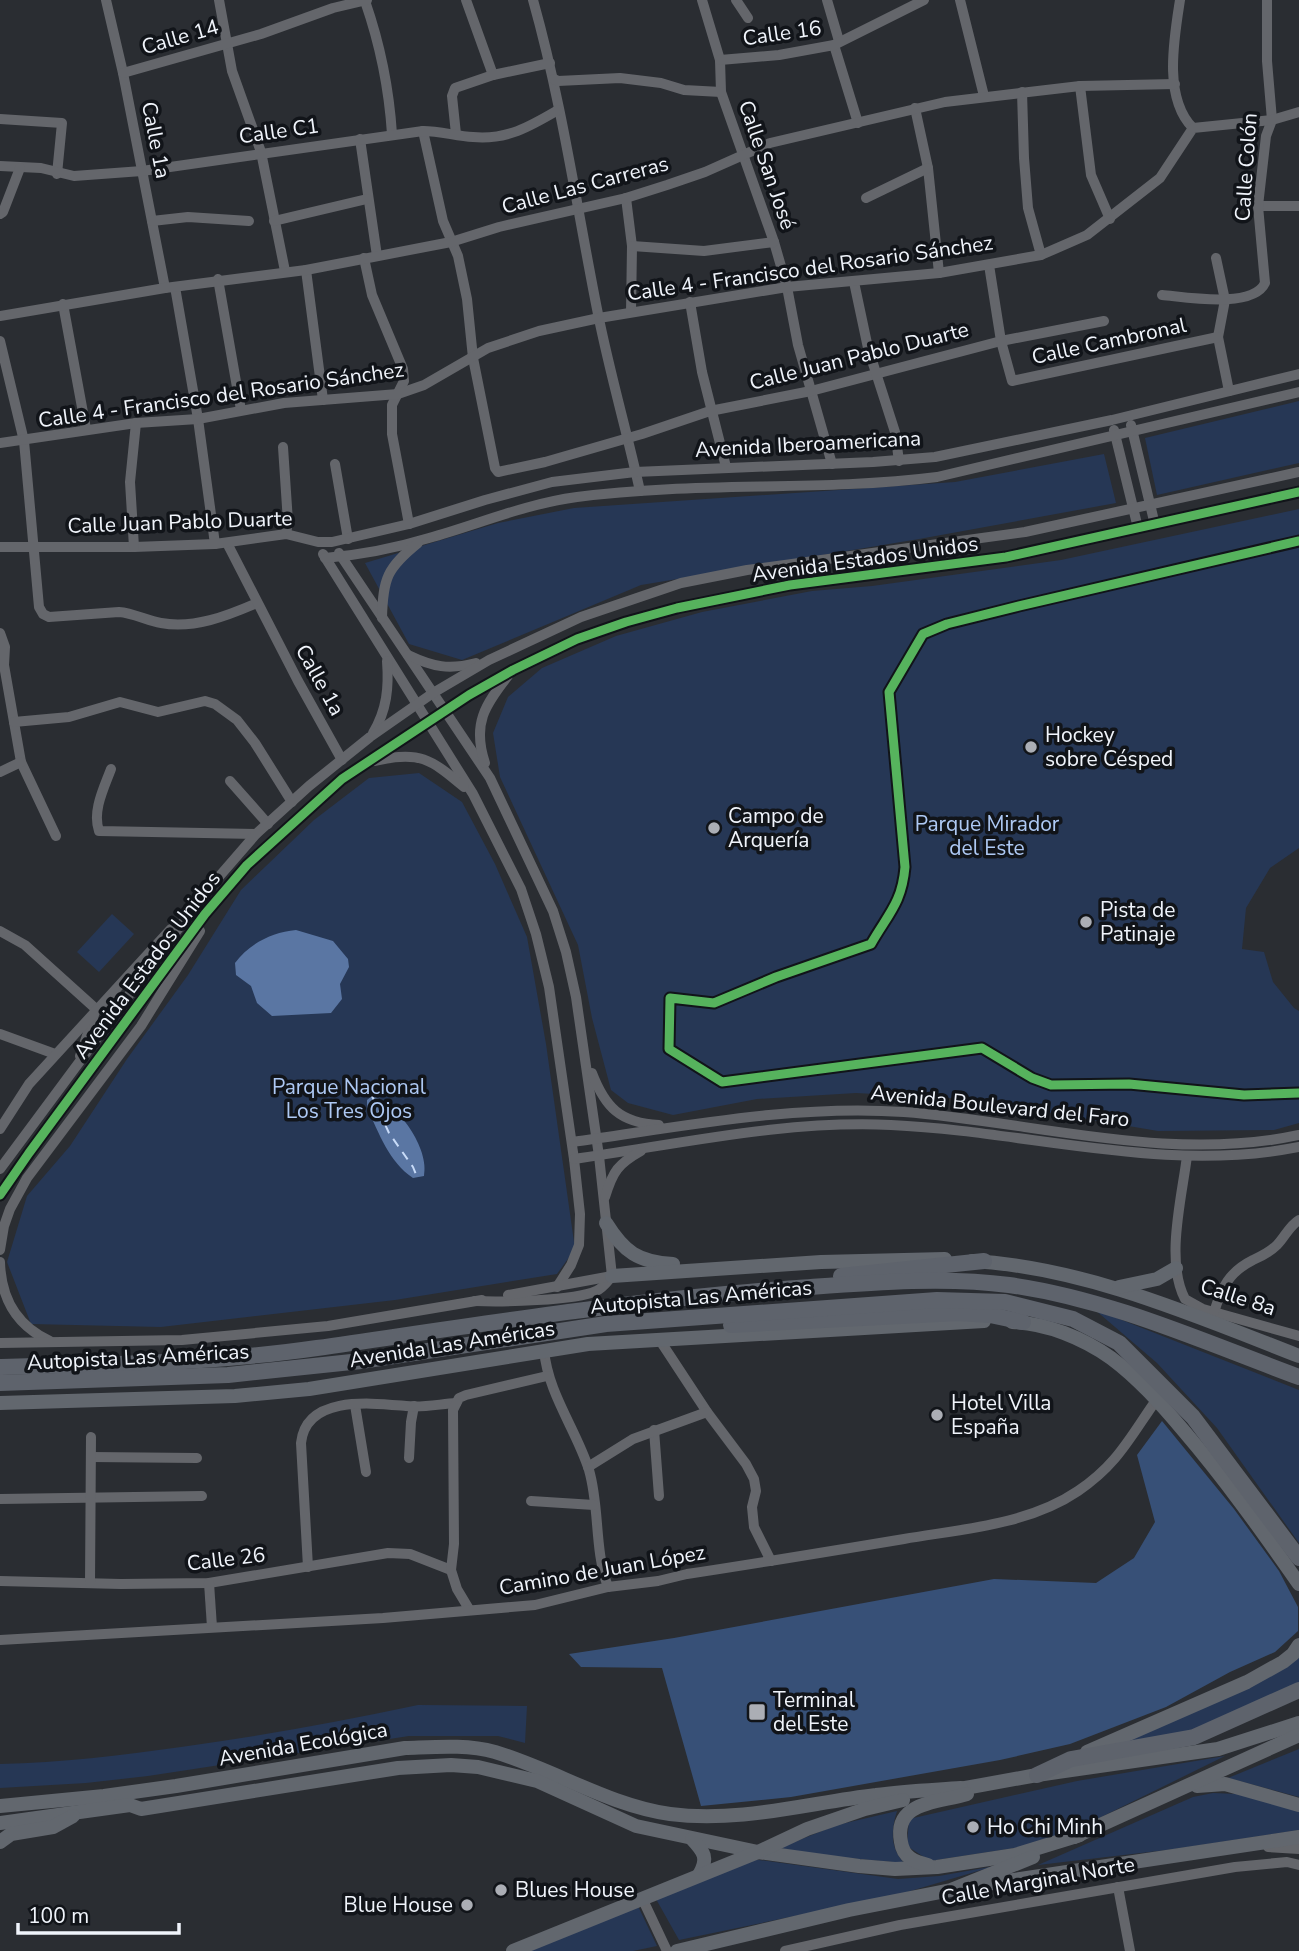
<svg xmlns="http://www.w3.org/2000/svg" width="1299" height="1951" font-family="'Nunito Sans',sans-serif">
  <rect width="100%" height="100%" fill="#2a2d32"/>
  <g fill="#263755">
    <path d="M1299,401V463L1157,495L1145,438Z"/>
    <path d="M1104,454L1116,503L919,539L641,585L462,660L409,644L365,563L498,523L574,508L955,482Z"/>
    <path d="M1299,509V848L1270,868L1246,908L1242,949L1264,952L1273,982L1294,1008L1299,1011V1123L1274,1130L1158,1131L968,1099L856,1093L757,1099L673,1115L628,1103L611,1090L592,1018L578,945L500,777L493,733L508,697L542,668L616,636L702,612L812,591L872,586L1061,560Z"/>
    <path d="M419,773L462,802L495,864L527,937L546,1044L575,1249L557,1274L395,1300L161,1327L31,1324L7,1262L27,1196L70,1146L127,1059L188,975L241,890L314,820L369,778Z"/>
    <path d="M112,914L134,934L99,972L77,952Z"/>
    <path d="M1094,1309L1299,1390V1543L1217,1428L1157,1363Z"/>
    <path d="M1299,1653V1686L1189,1734L1106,1747Z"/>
    <path d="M418,1705L527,1706L525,1743L498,1736H409L148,1776L86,1783L0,1788V1764C61,1763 121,1755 181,1747C261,1736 339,1722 418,1705Z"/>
    <path d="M1299,1749V1797L1228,1778Z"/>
    <path d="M1225,1756L1089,1823L1066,1832L1021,1847L930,1861L907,1846L909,1819L1077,1781Z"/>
    <path d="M1213,1793L1237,1794L1299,1811V1830L1175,1849L1038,1865L1193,1797Z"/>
    <path d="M897,1811C891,1831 890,1847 904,1863L825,1856L779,1848L837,1825Z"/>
    <path d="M752,1859L898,1879L939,1876L995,1866L897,1895L679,1940L656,1899Z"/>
    <path d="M638,1906L657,1946L633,1951H525Z"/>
  </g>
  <path fill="#375077" d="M1162,1421L1234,1509L1279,1571L1298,1607V1631L1275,1652L1230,1672L1166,1707L1070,1744L1000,1760L791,1797L701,1806L662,1668L581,1667L569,1654L674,1638L994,1579L1096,1583L1134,1558L1155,1522L1137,1455Z"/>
  <g fill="#5a76a3">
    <path d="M296,930L333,941L348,959L349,967L340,984L342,999L331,1013L272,1016L257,1003L251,986L236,975L235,963C249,944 272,932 296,930Z"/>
    <path d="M372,1096C398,1103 430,1149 424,1176L413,1178C389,1162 379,1133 367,1108V1100Z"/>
  </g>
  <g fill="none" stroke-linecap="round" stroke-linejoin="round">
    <path stroke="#c8dbf8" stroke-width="2" stroke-dasharray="9 7" stroke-linecap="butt" d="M372,1096L389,1133L413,1167L417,1177"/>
    <g stroke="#64666b" stroke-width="10">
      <path d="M106,0L123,73L165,288"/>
      <path d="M219,0L232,71L261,152L285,271"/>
      <path d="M466,0L493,75"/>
      <path d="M533,0C562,103 577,209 598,314C610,374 627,432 640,491"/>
      <path d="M702,0L720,60L721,92L774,242L787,287L798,345L832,464"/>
      <path d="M736,0L748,18"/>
      <path d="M827,0L839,41"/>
      <path d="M960,0L984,96"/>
      <path d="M1180,0C1174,39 1163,98 1193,128"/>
      <path d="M365,1C380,44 389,88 392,134"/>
      <path d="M834,45L858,123"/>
      <path d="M720,60L779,55L834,45L924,0"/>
      <path d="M123,73L261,34L333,8L367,0"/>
      <path d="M554,79L558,81L620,78L661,83L684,90L721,92"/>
      <path d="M1080,86L1091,175L1110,219"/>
      <path d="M1022,92L1024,158L1028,208L1041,255"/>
      <path d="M915,108L928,168L939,273"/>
      <path d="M0,119L62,123L57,174"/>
      <path d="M423,131L443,221L458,256L467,299L473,358L495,468L498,472L545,462L642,434L710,411L811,391L1001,341L1104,321"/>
      <path d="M456,134L452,96L455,88L493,75L550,63"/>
      <path d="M360,139L377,256"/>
      <path d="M0,166L41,168L74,176L142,171L423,131C440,131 456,136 473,137C507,140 529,127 558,110"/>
      <path d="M626,198L632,246L631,312"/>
      <path d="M866,198L928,168"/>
      <path d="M1258,206H1299"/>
      <path d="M0,214L3,212L20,168"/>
      <path d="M152,221L188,217L249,221"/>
      <path d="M274,221L367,199"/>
      <path d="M632,246L704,251L774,242"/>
      <path d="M364,258L372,295L403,369L404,381L392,405V434L409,524"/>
      <path d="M1216,258L1225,300L1218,337L1229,391"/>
      <path d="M989,265L1001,341L1012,381L1218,337"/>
      <path d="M306,270L323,400"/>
      <path d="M218,279L241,410"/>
      <path d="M854,282L868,348L895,432L899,461"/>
      <path d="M175,287L198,419L215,544"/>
      <path d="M1162,295C1186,297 1253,309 1265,283L1258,206L1266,136L1272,120L1267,61V0"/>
      <path d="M690,302L702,372L726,467"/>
      <path d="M63,304L86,429"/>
      <path d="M0,316L165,288L306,270L451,242L499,227L626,198L667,185L705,172L770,143L945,102L1080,86L1175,84"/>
      <path d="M0,341L24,441L39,607L43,614L49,617L119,612C134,613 147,621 161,623C194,629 227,616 257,603"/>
      <path d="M1131,425L1155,525"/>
      <path d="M1114,430L1138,528"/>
      <path d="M0,443L136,423L198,419L284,403L398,394L424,385L488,348L539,331L599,318L787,287L939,273L1041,255L1087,235L1160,178L1193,128L1272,120L1299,112"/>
      <path d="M283,447L288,522L286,534"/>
      <path d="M335,464L348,539"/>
      <path d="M227,543L298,681L342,760"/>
      <path d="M0,547H134L215,544L286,534L318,542H332L409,524L485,500L552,482L635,472L873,462L935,457L1112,420L1299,374"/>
      <path d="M134,547L130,482L136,423"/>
      <path d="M339,553L490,778L553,911L566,952L576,997L599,1156L612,1276C607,1282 603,1288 596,1291C575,1301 500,1302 475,1301"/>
      <path d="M323,554L473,794L521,889L536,934L549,987L574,1159L580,1214L579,1245L571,1265L557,1287"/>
      <path d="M325,558C359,555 396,548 429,538C479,524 525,504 577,497C696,481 818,492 937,477L1299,392"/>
      <path d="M382,618C383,578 387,568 418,543"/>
      <path d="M0,633L5,647L4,665L21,762L56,836"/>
      <path d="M408,655C433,667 449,670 476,663"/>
      <path d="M14,722L69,717L120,702L158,712L205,701L215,704L237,720L255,743L292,802"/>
      <path d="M373,733C387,710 389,687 387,661"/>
      <path d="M375,761C419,750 431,759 464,787"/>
      <path d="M485,763C472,724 485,705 508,676"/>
      <path d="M111,769C104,788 92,811 99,831L256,834"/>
      <path d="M0,772L21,762"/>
      <path d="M230,781L268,824"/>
      <path d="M0,931L25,945L96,1009"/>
      <path d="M0,1034L55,1054"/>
      <path d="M80,1056L94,1015"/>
      <path d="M592,1073C605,1107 620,1123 659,1125"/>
      <path d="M0,1129L29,1084L171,929"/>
      <path d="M572,1142C680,1127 795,1104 904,1112C1034,1122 1169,1163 1299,1135"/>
      <path d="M1187,1156C1182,1197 1165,1261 1185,1299L1203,1309L1299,1336"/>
      <path d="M574,1159C680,1144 784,1120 891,1125C1027,1131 1163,1174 1299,1147"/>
      <path d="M0,1169L204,894L256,834L309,786L370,737L433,693L489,660L581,617L681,583L747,570L1025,532L1299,472"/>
      <path d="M0,1195L29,1153L205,914L247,865L342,779L469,695L513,670L577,639L626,622L677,608L790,585L1006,557L1299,492"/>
      <path d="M605,1197C613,1171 618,1164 641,1151"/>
      <path d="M0,1250L4,1226L10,1209L27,1178L141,1026L200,931"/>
      <path d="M0,1262C1,1299 17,1326 50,1341"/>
      <path d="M508,1295L612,1276"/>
      <path d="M1214,1312C1222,1287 1229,1272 1253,1260C1262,1256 1270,1252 1277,1245C1285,1237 1289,1226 1299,1220"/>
      <path d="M659,1339L707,1412L746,1464L754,1479L756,1491L752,1507L754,1527L771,1561"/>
      <path d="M0,1343L182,1340L328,1326L482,1300"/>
      <path d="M544,1350C548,1394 576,1429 589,1470C600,1508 594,1549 608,1587"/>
      <path d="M355,1405L366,1472"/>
      <path d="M654,1430L659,1496"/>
      <path d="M91,1457L197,1458"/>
      <path d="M409,1458L411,1422L414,1406"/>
      <path d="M588,1467L633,1439L707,1412"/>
      <path d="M0,1499L202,1496"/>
      <path d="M531,1501L594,1505"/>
      <path d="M308,1567L301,1443C306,1395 371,1403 406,1406C422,1408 440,1404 456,1403"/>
      <path d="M0,1581L121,1584L209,1583L388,1553L410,1554L451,1570"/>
      <path d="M90,1583L91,1437"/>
      <path d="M209,1583L212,1627"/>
      <path d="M469,1609L457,1589L451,1570L454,1544L453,1410L459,1398L466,1395L547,1376"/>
      <path d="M0,1640L383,1618L535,1605L608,1587L658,1581L687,1574C760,1563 832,1551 904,1539C962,1529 1028,1525 1078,1491C1118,1464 1130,1437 1157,1399"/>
      <path d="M1268,1847L1299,1849"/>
      <path d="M1118,1887L1130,1951"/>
      <path d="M642,1898L667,1951"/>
      <path d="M785,1951L900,1925L1235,1867L1287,1862L1299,1865"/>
    </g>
    <g stroke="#62676e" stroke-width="14">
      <path d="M606,1223C624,1252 638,1262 673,1264"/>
      <path d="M972,1261C1084,1267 1196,1316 1299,1356"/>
      <path d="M612,1276L821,1262L945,1259"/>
      <path d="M1119,1287L1157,1279L1176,1268"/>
      <path d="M1012,1322C1046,1323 1083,1338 1111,1358C1138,1378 1161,1404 1183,1430C1225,1479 1262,1531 1299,1584"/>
      <path d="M0,1403L235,1396L309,1389L588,1344L984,1321"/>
      <path d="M1087,1752L1247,1682L1283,1662L1293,1654L1299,1645"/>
      <path d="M1197,1786L1225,1784L1299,1805"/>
      <path d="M954,1790L1037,1775L1218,1749L1299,1723"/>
      <path d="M0,1806L104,1796L176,1786L405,1748C435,1747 466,1744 495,1752C555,1770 608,1805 670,1814C739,1823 808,1803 876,1795C904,1791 933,1790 961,1788"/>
      <path d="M0,1823L130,1805L141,1809L398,1768L451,1765L478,1767L537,1781L636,1826L758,1852L859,1866L895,1869L937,1867L1015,1855L1080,1835"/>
      <path d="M1074,1837L1299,1735"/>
      <path d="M692,1839C704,1852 709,1858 699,1875"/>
      <path d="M0,1842L11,1834L53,1827L73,1816"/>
      <path d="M928,1865C914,1862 903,1857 901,1842C893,1801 938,1803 967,1794"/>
      <path d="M980,1885L1299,1837"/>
      <path d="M513,1951L758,1852L807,1829L865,1809L903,1800"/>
      <path d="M677,1951L849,1910L951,1890L1033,1857"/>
    </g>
    <g stroke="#5e636c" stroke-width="16">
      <path d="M841,1276L984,1261"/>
      <path d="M731,1325L958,1313L990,1315L1023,1322"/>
      <path d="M0,1367C105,1365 213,1363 317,1348C477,1325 636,1299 797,1288C865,1283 942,1276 1009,1285C1110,1299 1204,1342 1299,1377"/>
      <path d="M0,1383L228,1375L361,1361L606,1324L937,1300L1005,1302L1073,1319L1119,1343L1193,1417L1299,1558"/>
      <path d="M1037,1775L1071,1759L1194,1737L1299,1690"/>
    </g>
    <defs>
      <g id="cycleway">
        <path d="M1299,541L1019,606L947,624L923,634L889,692L905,867C902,903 888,914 871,944L776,977L714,1003L670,998L669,1049L722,1082L982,1048L1032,1078L1051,1085L1129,1084L1244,1095L1299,1093"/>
        <path d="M0,1195L29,1153L205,914L247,865L342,779L469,695L513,670L577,639L626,622L677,608L790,585L1006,557L1299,492"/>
      </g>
    </defs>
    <use href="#cycleway" stroke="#111419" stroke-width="13"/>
    <use href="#cycleway" stroke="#56b35d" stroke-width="9"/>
  </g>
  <g fill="#abaeb5" stroke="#111419" stroke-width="2.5">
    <circle cx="1031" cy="747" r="7"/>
    <circle cx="714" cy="828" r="7"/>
    <circle cx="1086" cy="922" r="7"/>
    <circle cx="937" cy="1415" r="7"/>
    <rect x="748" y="1703" width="18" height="18" rx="3.5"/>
    <circle cx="973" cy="1827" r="7"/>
    <circle cx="501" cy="1890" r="7"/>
    <circle cx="467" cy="1905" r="7"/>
  </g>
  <g text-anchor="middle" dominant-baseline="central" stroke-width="7" stroke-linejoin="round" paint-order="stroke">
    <g font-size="21" fill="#f0f4fb" stroke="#111419">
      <text transform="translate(782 33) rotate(-8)">Calle 16</text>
      <text transform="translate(180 37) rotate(-16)">Calle 14</text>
      <text transform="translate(279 131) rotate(-8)">Calle C1</text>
      <text transform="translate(156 140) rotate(79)">Calle 1a</text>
      <text transform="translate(767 165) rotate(71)">Calle San José</text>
      <text transform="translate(1246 167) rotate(-86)">Calle Colón</text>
      <text transform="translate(585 185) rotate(-15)">Calle Las Carreras</text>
      <text transform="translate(810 268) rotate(-8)">Calle 4 - Francisco del Rosario Sánchez</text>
      <text transform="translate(1109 341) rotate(-12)">Calle Cambronal</text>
      <text transform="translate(859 356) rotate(-14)">Calle Juan Pablo Duarte</text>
      <text transform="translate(221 395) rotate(-8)">Calle 4 - Francisco del Rosario Sánchez</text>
      <text transform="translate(808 444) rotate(-3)">Avenida Iberoamericana</text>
      <text transform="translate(180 522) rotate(-2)">Calle Juan Pablo Duarte</text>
      <text transform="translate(865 559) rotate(-8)">Avenida Estados Unidos</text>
      <text transform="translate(320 680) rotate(61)">Calle 1a</text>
      <text transform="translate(147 965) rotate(-53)">Avenida Estados Unidos</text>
      <text transform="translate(1000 1106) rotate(6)">Avenida Boulevard del Faro</text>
      <text transform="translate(701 1297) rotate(-5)">Autopista Las Américas</text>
      <text transform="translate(1238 1297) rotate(18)">Calle 8a</text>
      <text transform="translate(452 1344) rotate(-9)">Avenida Las Américas</text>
      <text transform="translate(138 1357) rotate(-3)">Autopista Las Américas</text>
      <text transform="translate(226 1559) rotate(-7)">Calle 26</text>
      <text transform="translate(602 1570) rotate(-10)">Camino de Juan López</text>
      <text transform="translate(303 1744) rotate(-10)">Avenida Ecológica</text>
      <text transform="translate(1038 1881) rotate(-10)">Calle Marginal Norte</text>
    </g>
    <g font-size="21" fill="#f0f4fb" stroke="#111419" text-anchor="start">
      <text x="1045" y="735">Hockey<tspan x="1045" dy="24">sobre Césped</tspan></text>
      <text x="728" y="816">Campo de<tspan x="728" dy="24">Arquería</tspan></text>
      <text x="1100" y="910">Pista de<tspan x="1100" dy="24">Patinaje</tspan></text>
      <text x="951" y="1403">Hotel Villa<tspan x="951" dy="24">España</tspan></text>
      <text x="773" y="1700">Terminal<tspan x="773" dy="24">del Este</tspan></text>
      <text x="987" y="1827">Ho Chi Minh</text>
      <text x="515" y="1890">Blues House</text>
      <text x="453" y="1905" text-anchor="end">Blue House</text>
    </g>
    <g font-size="21" fill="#aec9f4" stroke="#111419">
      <text x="987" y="824">Parque Mirador<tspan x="987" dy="24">del Este</tspan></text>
      <text x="349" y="1087">Parque Nacional<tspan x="349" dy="24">Los Tres Ojos</tspan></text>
    </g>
  </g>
  <path d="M18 1923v10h161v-10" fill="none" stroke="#f0f4fb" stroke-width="3.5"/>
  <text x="28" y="1923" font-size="21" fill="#f0f4fb" stroke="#111419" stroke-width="5" paint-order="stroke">100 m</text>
</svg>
